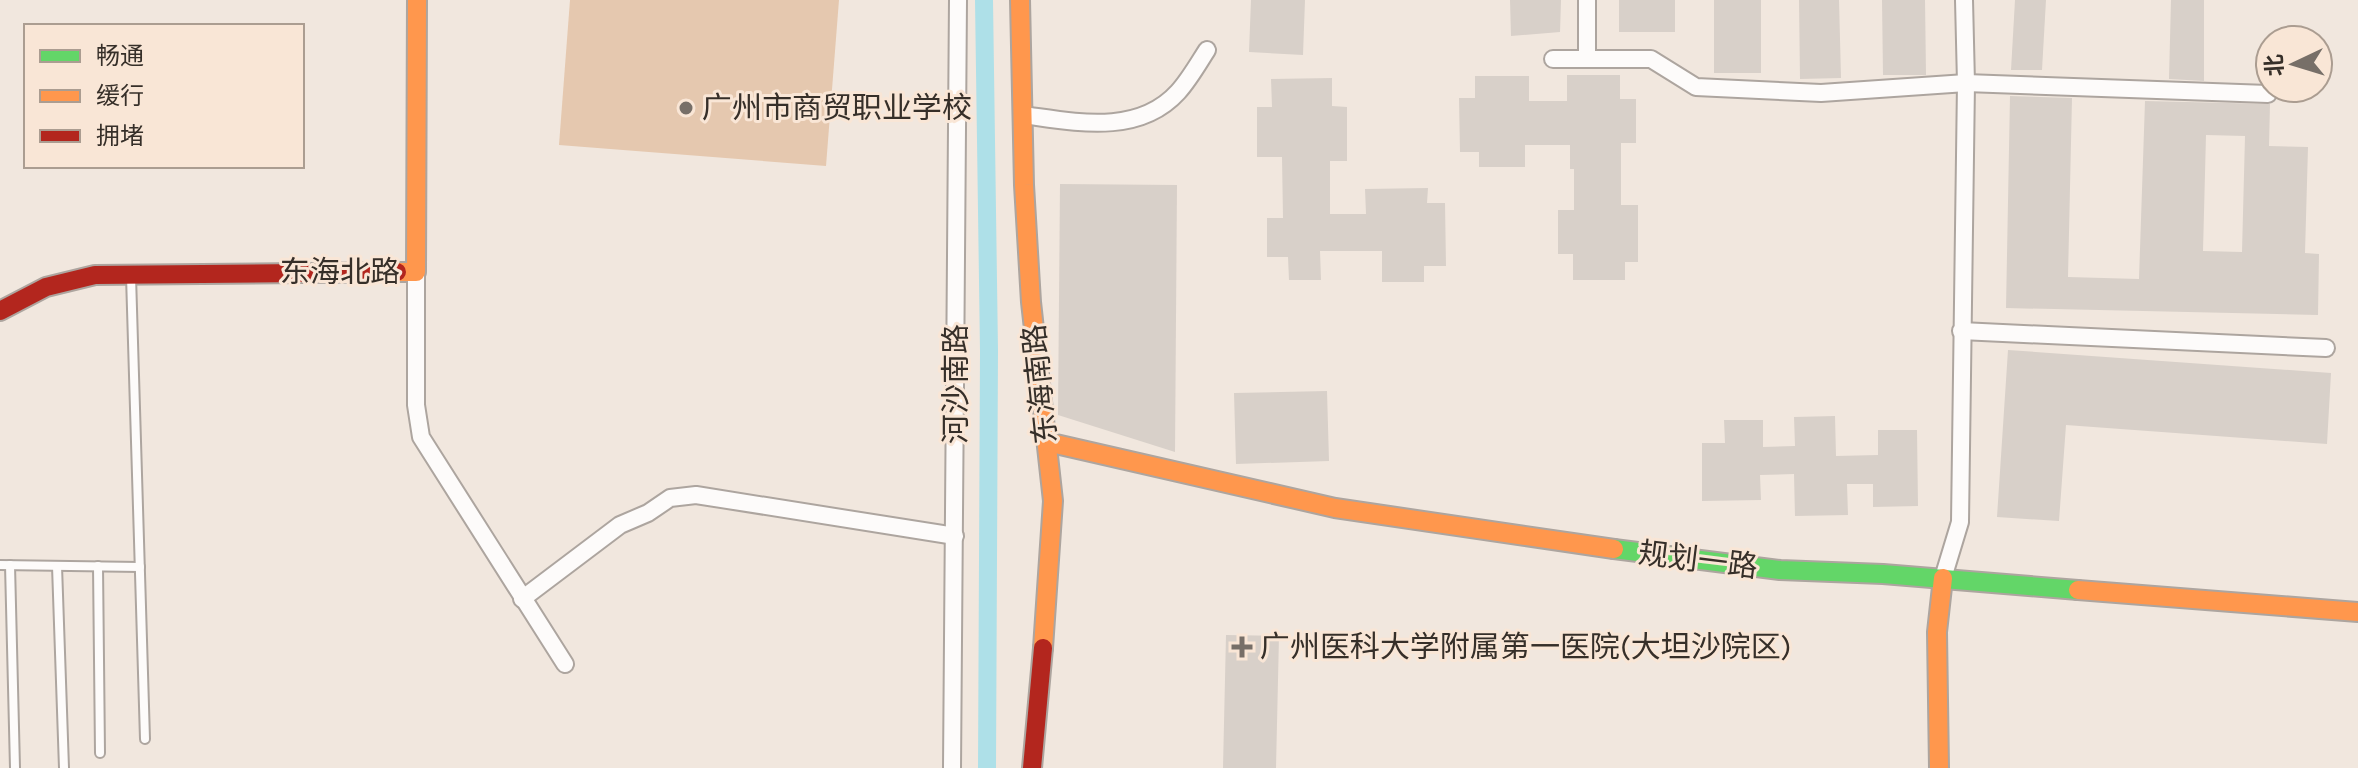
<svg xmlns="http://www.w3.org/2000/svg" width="2358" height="768" font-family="Karla,'Noto Sans SC',sans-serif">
  <rect width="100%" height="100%" fill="#f1e7de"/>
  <path fill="#e5c8af" d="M570,0H839L826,166L559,145Z"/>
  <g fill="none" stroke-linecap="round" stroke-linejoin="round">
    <path stroke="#aee0e8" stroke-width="18" d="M984,0L989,351L987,768"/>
  </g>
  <g fill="#d8d0c9" fill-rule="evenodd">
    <path d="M1251,0H1305L1303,55L1249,52Z"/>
    <path d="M1510,0H1561L1560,32L1511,36Z"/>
    <rect x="1619" y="0" width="56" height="32"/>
    <rect x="1714" y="0" width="47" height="73"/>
    <path d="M1799,0H1839L1841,78L1800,79Z"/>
    <path d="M1882,0H1925L1926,75H1883Z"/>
    <path d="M2015,0H2046L2042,70H2011Z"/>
    <path d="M2171,0H2204V81L2169,79Z"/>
    <path d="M1567,75H1620V99H1636V143H1621V205H1638V262H1625V280H1573V254H1558V210H1574V169H1570V145H1525V167H1479V152H1460L1459,98H1475V76H1529V101H1567Z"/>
    <path d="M1332,78V106L1347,107V161H1330V214H1366L1365,189L1428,188L1427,203H1445L1446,266H1424V282H1382V251H1320L1321,280H1289L1288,257H1267V218H1283L1282,157H1257V107H1272L1271,79Z"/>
    <path d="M2010,96L2072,98L2068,277L2139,279L2145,101L2270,104L2269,146L2308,147L2305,253L2319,254L2318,315L2006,308ZM2206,135L2245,136L2242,252L2203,251Z"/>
    <path d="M1060,184L1177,185L1175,452L1058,415Z"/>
    <path d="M2008,350L2331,373L2327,444L2066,425L2059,521L1997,517Z"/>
    <path d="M1327,391L1329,461L1236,464L1234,393Z"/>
    <path d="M1835,416L1836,456L1878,455V430H1917L1918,506L1873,507V484H1847L1848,515L1795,516L1794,474L1760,475L1761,500L1702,501V443H1725L1724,420H1763V447L1795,446L1794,417Z"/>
    <path d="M1226,635L1279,636L1276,768H1223Z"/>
  </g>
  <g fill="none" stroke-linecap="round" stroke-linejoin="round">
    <defs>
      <g id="lane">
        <path d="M131,276L145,739"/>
        <path d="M0,565L140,567"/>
        <path d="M10,565L15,768"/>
        <path d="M57,566L64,768"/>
        <path d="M98,566L100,753"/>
      </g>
      <g id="street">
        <path d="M1587,0V59"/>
        <path d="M1553,59H1651L1696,87L1821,93L1966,83L2268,94"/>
        <path d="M1023,115C1075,122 1138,136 1178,92C1189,80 1198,64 1207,50"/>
        <path d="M416,272V405L421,437L565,664"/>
        <path d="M1961,331L2326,348"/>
        <path d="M1943,578L1960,522L1966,83L1964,0"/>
        <path d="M522,599L620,525L648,513L670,498L696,495L955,536"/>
        <path d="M952,768L958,0"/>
      </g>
      <path id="fast" d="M1614,549L1780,570L1883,574L2078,590"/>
      <g id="slow">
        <path d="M1020,0L1024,185L1031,302L1053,501L1043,648"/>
        <path d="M397,272H416L417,0"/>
        <path d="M1047,442L1335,508L1614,549"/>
        <path d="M2078,590L2358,612"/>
        <path d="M1939,768L1937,632L1943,578"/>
      </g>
      <g id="jam">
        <path d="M0,311L46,287L95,275L397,272"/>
        <path d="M1032,768L1043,648"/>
      </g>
    </defs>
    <use href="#lane" stroke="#ada59f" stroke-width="12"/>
    <use href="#street" stroke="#ada59f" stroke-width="20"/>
    <use href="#fast" stroke="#ada59f" stroke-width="22"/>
    <use href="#slow" stroke="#ada59f" stroke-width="22"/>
    <use href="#jam" stroke="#ada59f" stroke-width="22"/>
    <use href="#lane" stroke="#fdfbfa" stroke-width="8"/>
    <use href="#street" stroke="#fdfbfa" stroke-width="16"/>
    <use href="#fast" stroke="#63d668" stroke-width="18"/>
    <use href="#slow" stroke="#ff974d" stroke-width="18"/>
    <use href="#jam" stroke="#b3261e" stroke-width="18"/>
  </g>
  <g fill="#776f68" stroke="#f9e6d6" stroke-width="3">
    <circle cx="686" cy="108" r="8"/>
    <path d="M1238 635h8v8h8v8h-8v8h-8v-8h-8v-8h8z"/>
  </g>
  <g text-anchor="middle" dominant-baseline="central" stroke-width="6" stroke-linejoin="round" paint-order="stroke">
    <g font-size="30" fill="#362f29" stroke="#f9e6d6" text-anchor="start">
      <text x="702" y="108">广州市商贸职业学校</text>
      <text x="1260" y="647">广州医科大学附属第一医院(大坦沙院区)</text>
    </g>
    <g font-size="30" fill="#362f29" stroke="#f9e6d6">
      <text x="340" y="272">东海北路</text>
      <text transform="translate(956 384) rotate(-90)">河沙南路</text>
      <text transform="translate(1040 384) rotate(-96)">东海南路</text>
      <text transform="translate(1698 560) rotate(7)">规划一路</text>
    </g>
  </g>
  <rect x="24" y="24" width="280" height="144" fill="#f9e6d6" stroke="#ab9d91" stroke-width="2"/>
  <rect x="40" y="50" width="40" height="12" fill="#63d668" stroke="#ab9d91" stroke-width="2"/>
  <text x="96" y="64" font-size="24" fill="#362f29">畅通</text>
  <rect x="40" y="90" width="40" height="12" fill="#ff974d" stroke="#ab9d91" stroke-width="2"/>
  <text x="96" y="104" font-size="24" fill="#362f29">缓行</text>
  <rect x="40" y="130" width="40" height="12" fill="#b3261e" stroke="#ab9d91" stroke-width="2"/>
  <text x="96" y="144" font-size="24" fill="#362f29">拥堵</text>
  <g transform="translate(2294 64) rotate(266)"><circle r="38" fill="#f9e6d6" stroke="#ab9d91" stroke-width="2"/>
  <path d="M0-6L14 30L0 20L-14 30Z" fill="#776f68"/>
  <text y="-12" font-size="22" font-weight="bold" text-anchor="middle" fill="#362f29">北</text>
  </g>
</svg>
